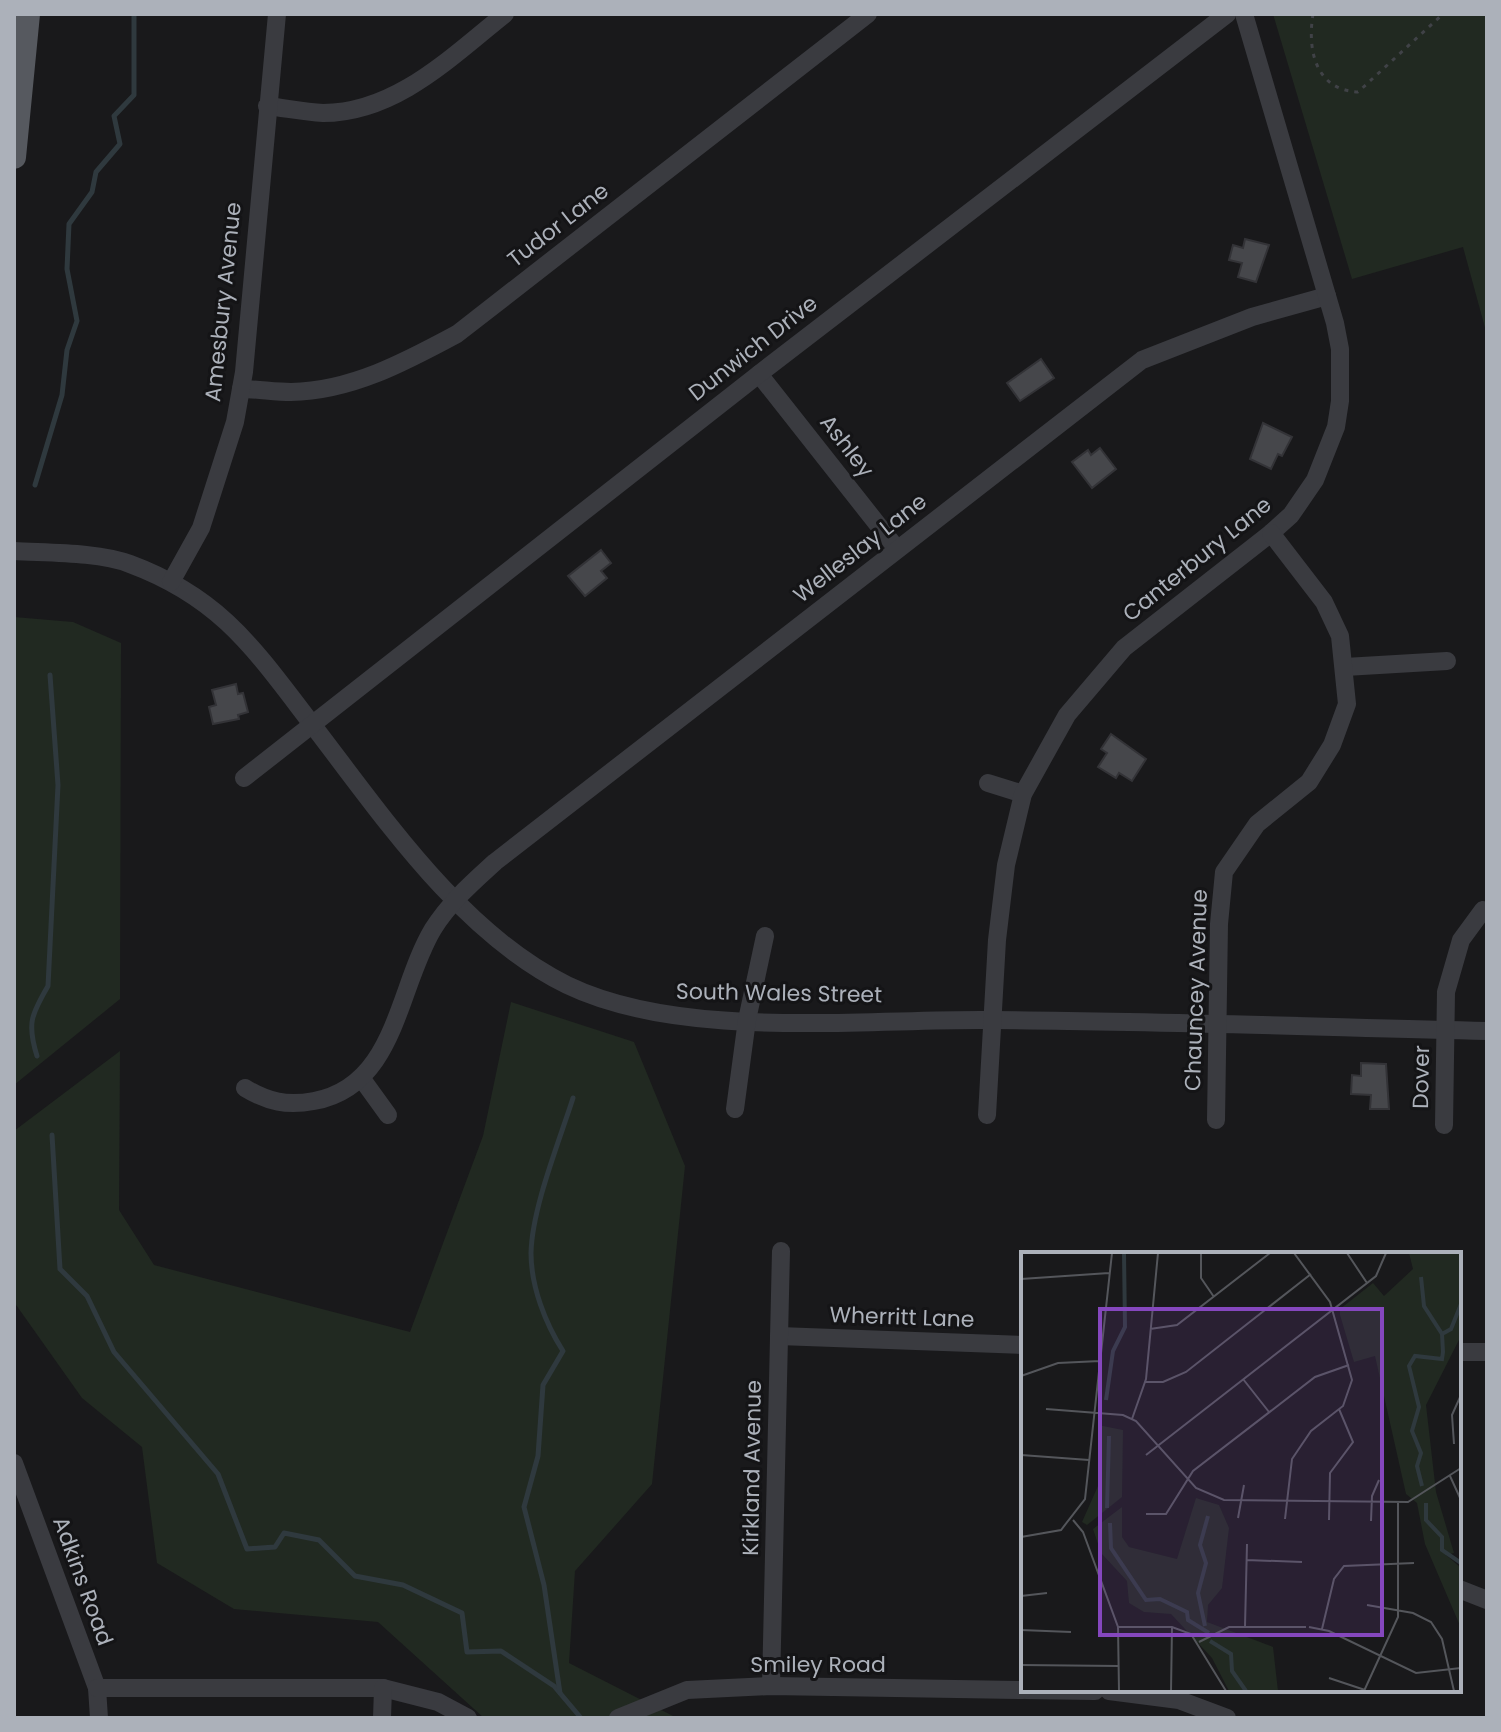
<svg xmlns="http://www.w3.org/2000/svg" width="1501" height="1732" font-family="Poppins,sans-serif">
  <rect width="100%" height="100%" fill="#19191b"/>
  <g fill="#212921">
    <path d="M1273,14H1487V335L1463,247L1352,279Z"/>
    <path d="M14,617L73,622L121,643L120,999L14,1085Z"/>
    <path d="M511,1002L634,1042L685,1166L652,1484L575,1571L569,1663L677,1718H484L378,1622L234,1609L157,1563L142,1447L82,1398L14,1302V1131L120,1051L119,1210L154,1265L410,1332L483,1136Z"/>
  </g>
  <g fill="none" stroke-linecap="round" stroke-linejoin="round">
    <g stroke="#2f393e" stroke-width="5">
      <path d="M35,485L62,395L67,350L77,321L67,269L69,224L92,192L96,172L120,144L114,116L134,95V14"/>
      <path d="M37,1056C27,1024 31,1015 48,986L58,785L50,675"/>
      <path d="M52,1135L60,1269L87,1296L114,1352L218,1474L247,1549L275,1547L284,1533L319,1540L355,1576L403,1585L462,1613L467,1652L501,1651L554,1686L581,1718"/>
      <path d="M560,1693L544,1585L524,1507L538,1456L543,1385L563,1351C545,1323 531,1286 531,1253C532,1208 559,1142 573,1098"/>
    </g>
  </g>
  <g fill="#46474b" stroke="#333337" stroke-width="2">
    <path d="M1245,239L1269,245L1256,282L1238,277L1242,263L1229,260L1233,245L1243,248Z"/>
    <path d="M1041,359L1054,378L1020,401L1007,383Z"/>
    <path d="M1263,423L1292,437L1282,456L1278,454L1271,469L1250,459Z"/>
    <path d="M1100,448L1116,469L1092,488L1072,462L1088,450L1091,455Z"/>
    <path d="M601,550L611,563L601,571L607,578L585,596L568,576Z"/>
    <path d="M236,684L238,694L243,693L248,712L238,715L239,719L213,724L209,707L216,705L212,690Z"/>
    <path d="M1111,734L1146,759L1132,781L1119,773L1116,778L1098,767L1107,753L1101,749Z"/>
    <path d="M1361,1063L1386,1064L1389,1109H1370L1371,1095L1351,1094L1352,1075L1361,1076Z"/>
  </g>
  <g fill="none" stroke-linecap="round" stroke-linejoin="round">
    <path stroke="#404247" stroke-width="3" stroke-dasharray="4 6" stroke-linecap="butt" d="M1313,14C1307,51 1316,90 1358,92L1443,14"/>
    <g stroke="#3a3b40" stroke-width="18">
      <path d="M267,106C285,108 304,112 323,113C396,113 452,56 505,14"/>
      <path d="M759,374L897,549"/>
      <path d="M241,389C258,389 274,392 291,392C351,391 405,362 457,334L868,14"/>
      <path d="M14,551C48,553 99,552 130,564C219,597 253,647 308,719C380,812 459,932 567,985C681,1040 861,1019 987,1020C1154,1021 1320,1027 1487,1031"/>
      <path d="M171,582L201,528L235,422L244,372L277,14"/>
      <path d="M1345,667L1447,661"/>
      <path d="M244,778L759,374L1227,14"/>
      <path d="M988,783L1023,794"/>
      <path d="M362,1079L388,1115"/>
      <path d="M245,1088C268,1102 287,1106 314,1101C396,1086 397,989 433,929C450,902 472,883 495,862L1142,360L1252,317L1327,296"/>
      <path d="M735,1109L747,1020L765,936"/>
      <path d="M987,1115L997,940L1006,865L1023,794L1067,715L1124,648L1271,533L1291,515L1315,480L1336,427L1340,401V349L1335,323L1244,14"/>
      <path d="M1216,1120L1219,924L1224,872L1257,824L1309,782L1332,745L1347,704L1340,636L1324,602L1271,533"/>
      <path d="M1444,1125L1446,992L1461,940L1483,910"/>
      <path d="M779,1336L1023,1345"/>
      <path d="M1459,1352H1487"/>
      <path d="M14,1463L97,1688L99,1718"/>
      <path d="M1459,1589L1487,1600"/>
      <path d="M771,1686L781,1251"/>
      <path d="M97,1688H383L438,1702L468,1718"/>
      <path d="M1026,1690L1095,1691"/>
      <path d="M1109,1691L1179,1700L1227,1718"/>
      <path d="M382,1718L383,1688"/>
      <path d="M618,1718L687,1690L771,1686L1023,1690"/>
    </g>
    <path stroke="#56595f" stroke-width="24" d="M14,157L28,14"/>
  </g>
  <g text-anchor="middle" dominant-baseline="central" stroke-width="6" stroke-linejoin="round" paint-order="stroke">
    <g font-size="22" fill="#acb1ba" stroke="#141416">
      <text transform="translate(558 225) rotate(-38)">Tudor Lane</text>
      <text transform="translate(223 302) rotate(-84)">Amesbury Avenue</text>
      <text transform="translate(753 348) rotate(-38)">Dunwich Drive</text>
      <text transform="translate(847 446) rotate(52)">Ashley</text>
      <text transform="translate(860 548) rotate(-38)">Welleslay Lane</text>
      <text transform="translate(1197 559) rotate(-39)">Canterbury Lane</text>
      <text transform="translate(1196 990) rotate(-88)">Chauncey Avenue</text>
      <text transform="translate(779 993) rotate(1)">South Wales Street</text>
      <text transform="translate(1421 1077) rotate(-89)">Dover</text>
      <text transform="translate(902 1317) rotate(2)">Wherritt Lane</text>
      <text transform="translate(752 1468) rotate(-89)">Kirkland Avenue</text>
      <text transform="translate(83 1581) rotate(70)">Adkins Road</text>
      <text x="818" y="1664">Smiley Road</text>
    </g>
  </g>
  <g transform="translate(1021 1252)">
    <rect width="440" height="440" fill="#19191b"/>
    <path d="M388,1H440V84L405,153L415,240L433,301L425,303L440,316V376L404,292L396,251L385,242L354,104L333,110L319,63V57L352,31L363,44L392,17ZM77,173L102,178L101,245L66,273L61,270L77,234ZM175,246L198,253L208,276L201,336L187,353L186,370L252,395L257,439H208L191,406L150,362L123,360L108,351L106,329L80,301L72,277L101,255V285L108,295L156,307Z" fill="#212921"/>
    <path fill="none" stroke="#2f393e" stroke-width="4" d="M400,25L403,54L421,82L422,100L421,107L394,104L388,114L398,155L391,179L400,201L396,214L401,234M421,82L430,77L440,52M85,148L92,99L104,75L103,1M405,251V268L421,285V298L440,311M86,256L88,184M89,271L90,296L125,348L139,347L166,360L167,368L188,381M184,374L177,341L185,311L179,293L187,264M189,389L210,402L211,419L225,439"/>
    <path fill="none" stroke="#54565b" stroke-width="2" d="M180,1V26L193,45M326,1L346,31M0,27L88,21M129,77L156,73L249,1M0,124L37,111L79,109M222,127L248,160M124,130H142L165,120L290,22M25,157L102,163L115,169L175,236L203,248L387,250L440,216M111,167L125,127L137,1M433,192L431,163L440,143M0,203L68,208M125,203L355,24L365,1M429,224L440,248M125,262H145L172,219L294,125L328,113M217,266L223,233M264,267L271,207L290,179L322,154L331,128L309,50L273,1M52,268L62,280L97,375L98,439M308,268L309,221L332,190L318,157M350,269L351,244L358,228M0,285L40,278L64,247L91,1M225,308L281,310M0,344L26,341M346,353L392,361L410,370L421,387L433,439M224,374L226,292M97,375H151L170,382L205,439M288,375L308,379L395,421L440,416M301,377L313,327L323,314L393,311M0,378L50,380M178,390L208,375H285M0,413L98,414M308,426L344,438M150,439L151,375M343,439L377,365V251"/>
    <path fill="#8547be" fill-opacity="0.15" stroke="#8547be" stroke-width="4" d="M79,57H361V383H79Z"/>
    <rect width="440" height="440" fill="none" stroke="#acb1ba" stroke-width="4"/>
  </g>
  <rect width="1501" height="1732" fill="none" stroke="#acb1ba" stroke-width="32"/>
</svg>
